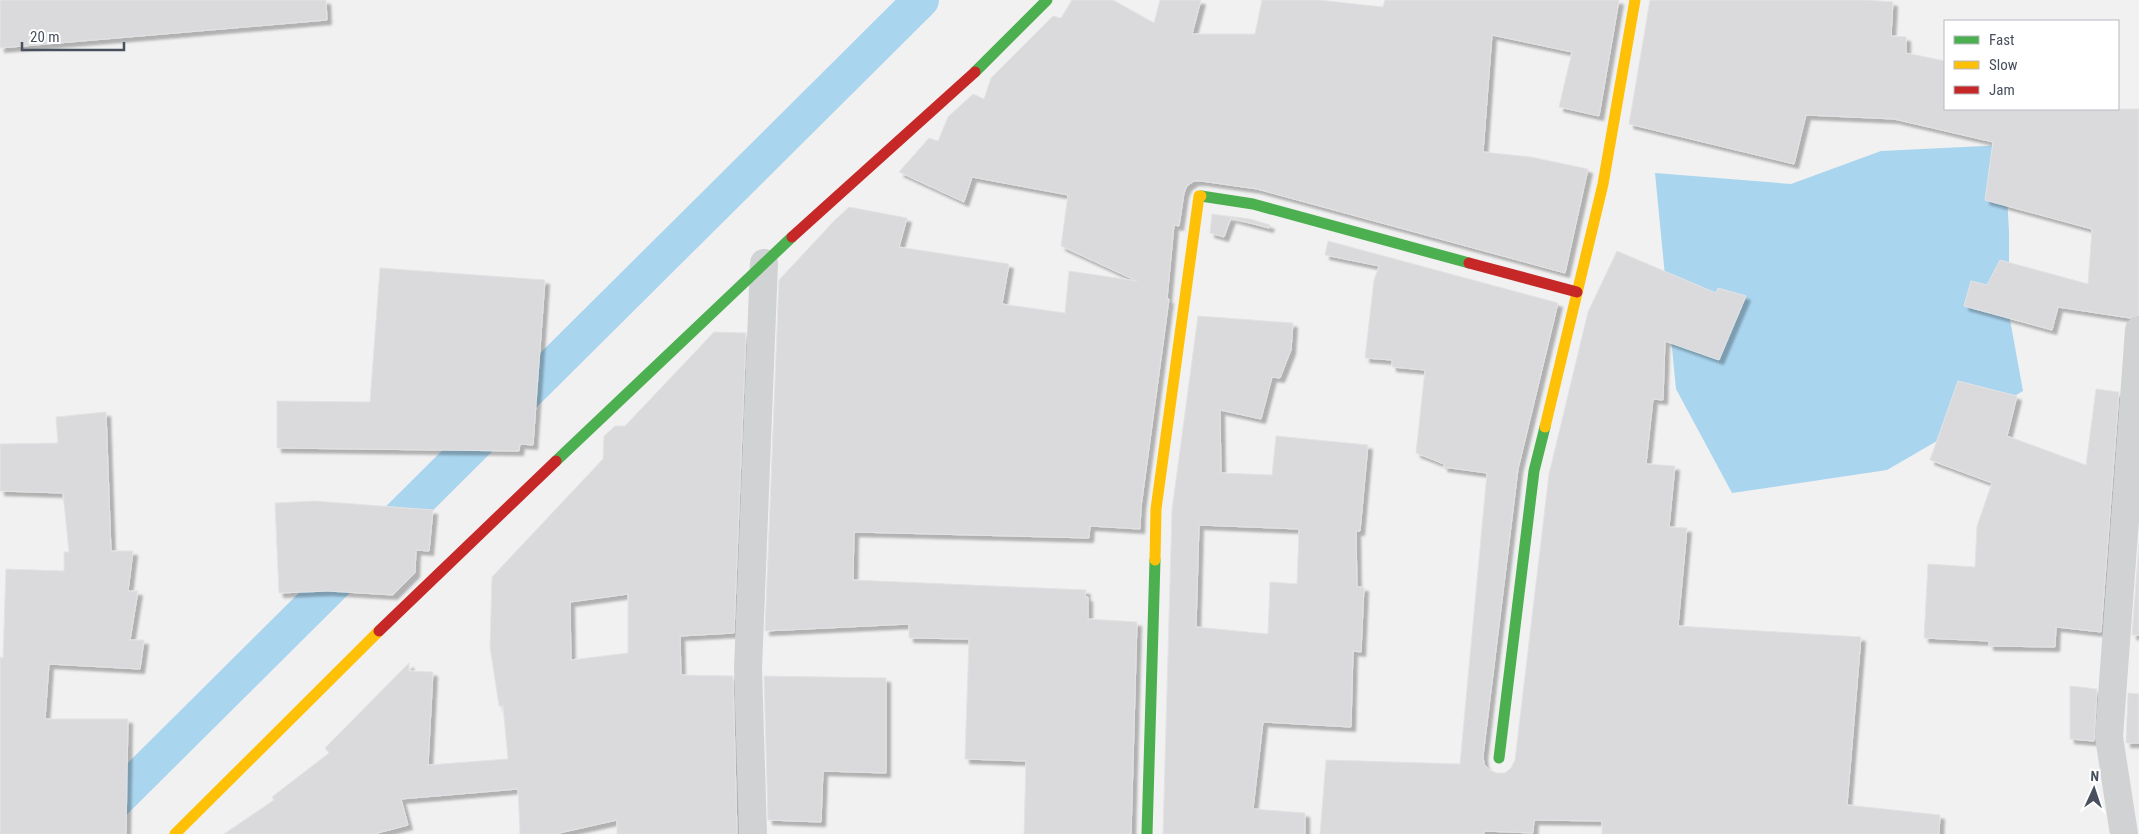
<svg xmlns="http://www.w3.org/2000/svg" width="2139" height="834" font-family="'Roboto Condensed',sans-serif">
  <defs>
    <filter id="shadow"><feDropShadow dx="4.5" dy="4.5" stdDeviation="1" flood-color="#0004"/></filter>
  </defs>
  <rect width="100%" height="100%" fill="#f2f1f1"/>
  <path fill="#aad5ef" d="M2004,145L2009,231V314L2023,391L1887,470L1732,493L1676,389L1655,173L1791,184L1881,151Z"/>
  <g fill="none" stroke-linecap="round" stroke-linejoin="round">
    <path stroke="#aad5ef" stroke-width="36" d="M86,834L113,803L921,0"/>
  </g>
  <g fill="#dadadd" stroke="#e3e3e4" fill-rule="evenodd" filter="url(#shadow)">
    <path d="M0,0H326L327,20L0,48Z"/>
    <path d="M1072,0H1113L1154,23L1160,0H1201L1192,34H1255L1262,0H1319L1383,7L1385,0H1619L1599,116L1559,107L1572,52L1492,35L1483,152L1531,157L1588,169L1565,273L1257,189L1201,181H1194L1187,186L1184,193L1179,226L1174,225L1167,299H1169L1141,507L1140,529L1090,526L1089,538L854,532L853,580L1086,590L1085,597H1088V619L1137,622L1131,834H1024L1026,761L965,759L969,639L909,638V624L765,631L779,280L834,221L849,207L907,218L899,247L1009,264L1002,304L1065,313L1069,271L1137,281L1061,246L1068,195L972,177L964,202L899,172L929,138L938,141L948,117L973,94L984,99L991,78L1053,16L1061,18Z"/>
    <path d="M1650,0H1866L1893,2L1891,36L1906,37V53L1945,61V109H2139V315L2130,318L2058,307L2052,330L1964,306L1971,281L1987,285L2000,260L2088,284L2092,229L1985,200L1993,142L1894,119L1806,115L1794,164L1629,124Z"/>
    <path d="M1212,214L1250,219L1270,225L1269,228L1231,218L1224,237L1210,233Z"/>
    <path d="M1328,241L1558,303L1518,469L1483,756L1484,764L1489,770L1497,773H1505L1511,768L1515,760L1549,474L1588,312L1617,251L1716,293L1718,288L1746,296L1719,360L1665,341L1663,400L1653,399L1646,464L1675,466L1669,527L1687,528L1678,626L1861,637L1847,805L1940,815L1939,834H1602V821L1534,820L1533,833L1484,831V834H1320L1326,760L1460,764L1487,473L1443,467L1444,464L1416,453L1425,370L1392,367V360L1365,358L1374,280L1379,266L1325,255Z"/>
    <path d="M380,268L545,280L533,445L520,444L519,451L277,448V401L370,402Z"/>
    <path d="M1198,316L1293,323L1291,350L1280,378L1272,377L1261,419L1220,410L1221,473L1272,475L1276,436L1368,445L1360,531H1356L1357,587H1364L1361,652L1353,651L1351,727L1263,722L1253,809L1305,813V834H1163L1172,510ZM1199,525L1299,529L1297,584L1270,582L1268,634L1196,627Z"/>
    <path d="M714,332L746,333L734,633L680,636L681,675L733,676L737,834H617V820L555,834H520L518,789L401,799L408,825L374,834H224L274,800L272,797L329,753L325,748L409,663V671L433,672L428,765L508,759L503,706H499L490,647L492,577L603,459L604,436L615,426H625ZM628,594V653L571,660L570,602Z"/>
    <path d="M1958,381L2017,396L2007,436L2086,465L2096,389L2119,392L2101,632L2056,627L2055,647L1989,646V641L1924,638L1928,564L1975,567L1977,526L1992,483L1930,460Z"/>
    <path d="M106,412L111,551H133L128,591H138L130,640H144L140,669L49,664L45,719H128L126,834H0V657L3,658L6,569L64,571V552H69L63,493L0,491V444L58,443L56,417Z"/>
    <path d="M315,501L433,510L429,551L416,550L415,573L393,595L328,591L279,593L275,503Z"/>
    <path d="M2139,543V635H2132Z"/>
    <path d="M764,676L886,678V773L823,771L821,822L768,820Z"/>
    <path d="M2070,686L2097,689L2094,741L2070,739Z"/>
    <path d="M2128,693L2139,694V743H2126Z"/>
  </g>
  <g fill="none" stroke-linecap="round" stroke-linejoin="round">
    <g stroke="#d0d2d4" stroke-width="28">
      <path d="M753,834L748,669L764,263"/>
      <path d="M2124,834L2109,737L2139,330"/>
    </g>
    <g stroke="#4caf50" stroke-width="11">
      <path d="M975,72L1047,0"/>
      <path d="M1201,196L1253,204L1469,263"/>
      <path d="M556,461L792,237"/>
      <path d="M1499,758L1534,471L1545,427"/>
      <path d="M1147,834L1155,560"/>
    </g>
    <g stroke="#ffc107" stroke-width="11">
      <path d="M1545,427L1603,184L1635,0"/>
      <path d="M1155,560L1156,509L1199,196H1201"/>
      <path d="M175,834L379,631"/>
    </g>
    <g stroke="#c62828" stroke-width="11">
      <path d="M792,237L975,72"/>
      <path d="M1469,263L1577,292"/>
      <path d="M379,631L556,461"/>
    </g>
  </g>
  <rect x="1944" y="20" width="175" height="90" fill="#ffffff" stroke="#b6b9bf"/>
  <rect x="1954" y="36" width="25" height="8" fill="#4caf50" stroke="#b6b9bf"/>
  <text x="1989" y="45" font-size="15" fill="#48505e">Fast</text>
  <rect x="1954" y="61" width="25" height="8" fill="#ffc107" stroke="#b6b9bf"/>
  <text x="1989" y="70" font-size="15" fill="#48505e">Slow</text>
  <rect x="1954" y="86" width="25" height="8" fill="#c62828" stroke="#b6b9bf"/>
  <text x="1989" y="95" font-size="15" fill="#48505e">Jam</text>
  <g transform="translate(2094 789) rotate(3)" stroke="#ffffff" stroke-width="4" paint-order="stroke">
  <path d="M0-4L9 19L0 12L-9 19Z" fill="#48505e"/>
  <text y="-8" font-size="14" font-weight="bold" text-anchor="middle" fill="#48505e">N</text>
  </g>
  <path d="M22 42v8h102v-8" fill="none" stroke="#48505e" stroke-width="2.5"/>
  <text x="30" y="42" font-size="15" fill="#48505e" stroke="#ffffff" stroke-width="4" paint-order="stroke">20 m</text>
</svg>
